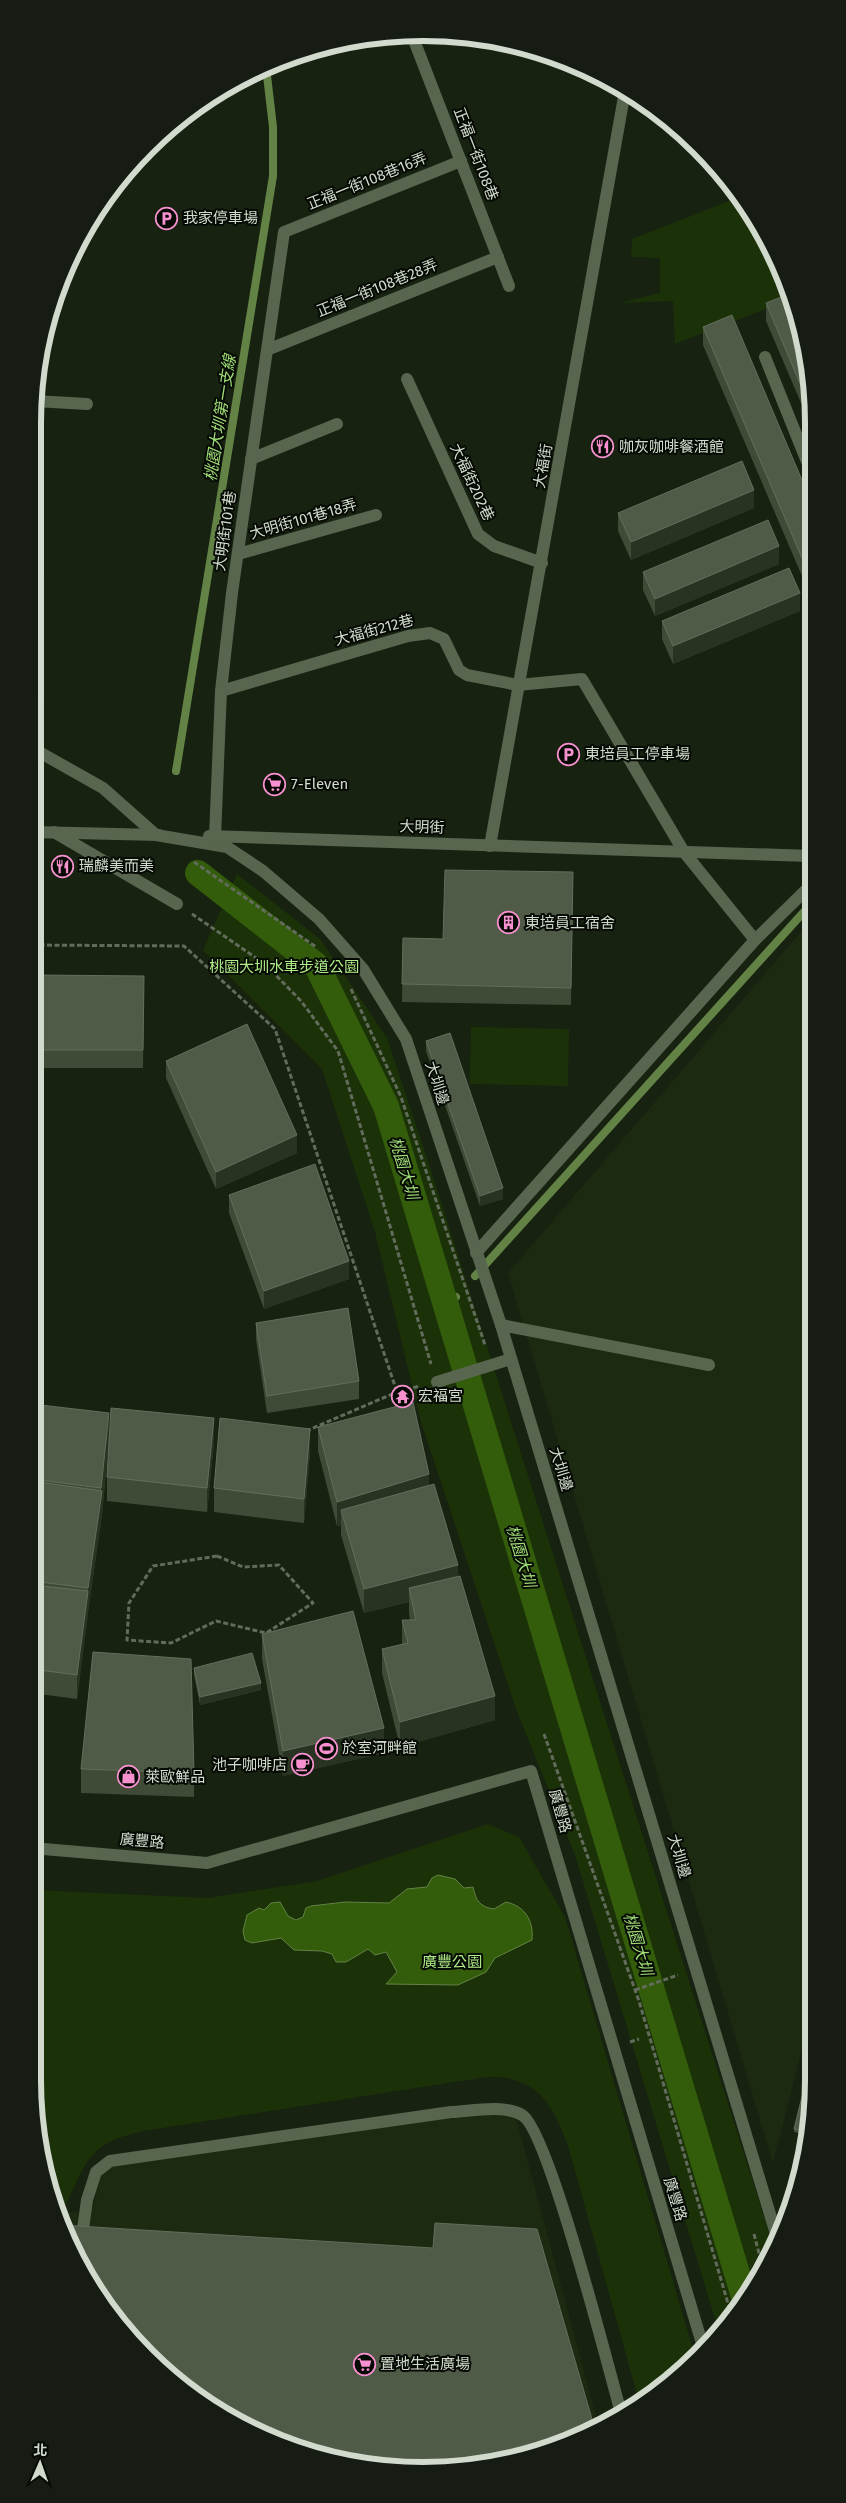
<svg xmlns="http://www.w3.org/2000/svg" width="846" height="2503" font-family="'Fira Sans','Noto Sans TC',sans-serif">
  <rect width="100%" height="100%" fill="#172210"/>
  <g fill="#1c2a12">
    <path d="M811,920L813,2005L773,2164L508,1273Z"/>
    <path d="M497,2105L517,2121L598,2424L524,2457L130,2338L62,2229L57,2211L91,2213L104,2167Z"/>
  </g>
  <g fill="#1b3209">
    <path d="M737,198L784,273L791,299L675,344L673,301L620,303L660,293V258L631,257L632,239Z"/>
    <path d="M237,874L320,939L387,1038L427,1158L772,2242L748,2297L719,2332L575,1855L516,1709L421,1422L375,1232L322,1069L203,950Z"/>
    <path d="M471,1027L569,1029L568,1086L470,1084Z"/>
    <path d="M488,1824L519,1837L565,1917L696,2359L640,2405L569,2149C556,2113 543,2081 499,2077C487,2076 473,2080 460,2081L143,2131C88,2144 89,2158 66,2204H54L40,2156L33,2080L32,1890L208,1898L317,1881Z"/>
  </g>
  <path fill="#335c0b" stroke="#638245" d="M438,1875L455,1879L464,1888L473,1887C476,1901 480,1907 494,1909L506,1902C525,1906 534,1921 532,1940L495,1958L486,1972L458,1985L386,1984L397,1972L386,1952L375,1955L368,1949L346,1962H336L332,1954L322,1951L294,1950L281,1938L252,1943L245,1940L243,1931L247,1915L259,1908L264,1910L271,1903L280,1902L288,1916L296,1920L303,1917L306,1908L311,1906L345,1902L389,1903L407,1889L427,1887L432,1878Z"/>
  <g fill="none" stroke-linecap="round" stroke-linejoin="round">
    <g stroke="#638245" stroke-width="8">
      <path d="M176,771L273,176V127L266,67"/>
      <path d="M475,1276L811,904"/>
      <path d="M446,1308L456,1297"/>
    </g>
    <path stroke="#335c0b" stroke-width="26" d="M198,873L317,966L386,1106L745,2300"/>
    <g stroke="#636c5c" stroke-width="3" stroke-dasharray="5 2.5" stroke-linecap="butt">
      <path d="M194,862L316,947"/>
      <path d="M192,914L265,964L301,1001L338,1051L431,1364"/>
      <path d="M32,945L184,946L275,1029L397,1392L420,1386"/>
      <path d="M351,989L401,1097L485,1345"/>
      <path d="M306,1431L397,1392"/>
      <path d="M217,1556L243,1567L279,1565L313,1603L266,1633L216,1621L171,1643L127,1640L129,1603L153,1566Z"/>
      <path d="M544,1734L639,2001L732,2317"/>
      <path d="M635,1990L678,1975"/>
      <path d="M630,2042L639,2039"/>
      <path d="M754,2234L762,2265"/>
    </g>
    <g stroke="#586650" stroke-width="12">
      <path d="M412,35L509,286"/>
      <path d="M267,350L498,257"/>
      <path d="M765,357L810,469"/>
      <path d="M407,379L478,534L494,546L542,563"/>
      <path d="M35,401L87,404"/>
      <path d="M251,459L337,424"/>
      <path d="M238,554L376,515"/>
      <path d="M221,691L408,636L430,633L444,639L459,670L467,675L518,685L582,679L684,852L755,940"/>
      <path d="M32,748L103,788L156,835L227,847L263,871L319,919L363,969L406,1039L501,1325L776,2234"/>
      <path d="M32,832L159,835"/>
      <path d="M54,832L177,904"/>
      <path d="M209,836L811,856"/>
      <path d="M215,837L221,691L232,593L284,232L461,161"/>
      <path d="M490,846L625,91"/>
      <path d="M476,1253L755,940L811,885"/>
      <path d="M501,1325L709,1365"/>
      <path d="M437,1382L511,1359"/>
      <path d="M32,1848L207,1863L531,1771L704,2350"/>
      <path d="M83,2229L87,2200L96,2172L110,2161L451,2112C472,2111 503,2104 522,2115C548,2129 609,2370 621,2413"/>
    </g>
  </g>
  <g fill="#3f4b37">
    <path d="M766,303L810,372V424L766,321Z"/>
    <path d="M703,327L810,499L811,597L703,345Z"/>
    <path d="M754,508L631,560L618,531V513Z"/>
    <path d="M779,564L655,616L643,590V572Z"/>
    <path d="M800,611L673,664L662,639V621Z"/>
    <path d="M573,872L571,1005L402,1002L403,938L443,939Z"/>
    <path d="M37,975L144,976L143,1068H37Z"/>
    <path d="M426,1041L503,1199L480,1206L426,1051Z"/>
    <path d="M166,1061L297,1153L216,1189L166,1078Z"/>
    <path d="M229,1195L349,1279L264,1309L229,1213Z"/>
    <path d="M256,1323L359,1381V1399L267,1413L256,1340Z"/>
    <path d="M32,1404L109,1437L102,1515L88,1612L77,1699L32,1693Z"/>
    <path d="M318,1427L429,1485L458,1576L495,1720L400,1747L382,1673V1649L402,1644V1620H410L409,1613V1602L364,1613L341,1535V1525L337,1526L318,1451Z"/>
    <path d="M214,1442L207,1512L107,1501V1477Z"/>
    <path d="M310,1453L304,1523L214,1512V1488Z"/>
    <path d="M262,1634L384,1753L283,1776L262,1659Z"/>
    <path d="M194,1668L261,1690L200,1705L194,1675Z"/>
    <path d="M81,1769L194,1773V1797L81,1793Z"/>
    <path d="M813,2026V2053L808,2051V2048Z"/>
    <path d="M814,2080L806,2135L794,2132V2129Z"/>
  </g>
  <g fill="#283421">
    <path d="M754,490V508L631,560V542Z"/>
    <path d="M779,546V564L655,616V599Z"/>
    <path d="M800,593V611L673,664V646Z"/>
    <path d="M297,1135V1153L216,1189V1172Z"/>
    <path d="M503,1188V1199L480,1206V1196Z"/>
    <path d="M349,1261V1279L264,1309V1291Z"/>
    <path d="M109,1413V1437L102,1515L88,1612V1588L101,1493Z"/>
    <path d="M214,1418V1442L207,1512V1488Z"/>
    <path d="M310,1429V1453L304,1523V1499Z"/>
    <path d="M429,1474V1499L341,1510V1525L337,1526V1502Z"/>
    <path d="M458,1565V1589L409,1588V1602L364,1613V1589Z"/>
    <path d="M88,1591V1615L77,1699V1675Z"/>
    <path d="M261,1683V1690L200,1705V1697Z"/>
    <path d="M495,1696V1720L400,1747V1722Z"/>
    <path d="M384,1728V1753L283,1776V1751Z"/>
  </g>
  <g fill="#4f5a47" stroke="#636e5c">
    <path d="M789,294L810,372V407L766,303Z"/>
    <path d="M732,315L810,499L811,579L703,327Z"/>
    <path d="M742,461L754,490L631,542L618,513Z"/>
    <path d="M768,520L779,546L655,599L643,572Z"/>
    <path d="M789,568L800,593L673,646L662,621Z"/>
    <path d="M445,870L573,872L571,988L402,984L403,938L443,939Z"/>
    <path d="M37,975L144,976L143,1050H37Z"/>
    <path d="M247,1024L297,1135L216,1172L166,1061Z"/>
    <path d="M450,1033L503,1188L480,1196L426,1041Z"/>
    <path d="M315,1164L349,1261L264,1291L229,1195Z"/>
    <path d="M348,1308L359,1381L267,1396L256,1323Z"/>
    <path d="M413,1402L429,1474L337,1502L318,1427Z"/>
    <path d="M32,1404L109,1413L101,1488L32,1479Z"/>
    <path d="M111,1408L214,1418L207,1488L107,1477Z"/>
    <path d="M220,1418L310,1429L304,1499L214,1488Z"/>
    <path d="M32,1481L102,1491L88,1588L32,1581Z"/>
    <path d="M434,1484L458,1565L364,1589L341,1510Z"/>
    <path d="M460,1576L495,1696L400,1722L382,1649L408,1643L402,1620H416L409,1588Z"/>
    <path d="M32,1585L88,1591L77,1675L32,1669Z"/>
    <path d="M353,1611L384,1728L283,1751L262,1634Z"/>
    <path d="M93,1652L191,1659L194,1773L81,1769Z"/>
    <path d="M252,1653L261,1683L200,1697L194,1668Z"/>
    <path d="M813,2026V2049L808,2048Z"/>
    <path d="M811,2060L813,2061L814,2080L807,2132L794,2129Z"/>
    <path d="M435,2223L537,2229L594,2426L524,2457L449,2470L372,2467L250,2430L186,2390L130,2338L62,2229L61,2225L433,2248Z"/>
  </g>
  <defs>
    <symbol id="parking-ring" viewBox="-11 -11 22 22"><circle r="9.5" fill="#060a04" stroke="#f790ce" stroke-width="1.5"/><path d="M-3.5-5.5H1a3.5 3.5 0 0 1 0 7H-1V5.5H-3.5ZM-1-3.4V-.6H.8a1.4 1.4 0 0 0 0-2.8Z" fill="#f790ce"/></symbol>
    <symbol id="restaurant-ring" viewBox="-11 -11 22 22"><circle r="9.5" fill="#060a04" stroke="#f790ce" stroke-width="1.5"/><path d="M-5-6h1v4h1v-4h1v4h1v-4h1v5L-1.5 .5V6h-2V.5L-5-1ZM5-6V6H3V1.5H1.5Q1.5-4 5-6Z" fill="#f790ce"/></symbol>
    <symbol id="supermarket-ring" viewBox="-11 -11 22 22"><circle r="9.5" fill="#060a04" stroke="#f790ce" stroke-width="1.5"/><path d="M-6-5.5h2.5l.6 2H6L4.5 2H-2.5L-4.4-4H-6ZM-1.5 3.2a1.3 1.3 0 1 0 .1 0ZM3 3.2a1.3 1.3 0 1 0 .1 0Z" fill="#f790ce"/></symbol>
    <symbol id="building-ring" viewBox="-11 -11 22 22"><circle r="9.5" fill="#060a04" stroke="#f790ce" stroke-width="1.5"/><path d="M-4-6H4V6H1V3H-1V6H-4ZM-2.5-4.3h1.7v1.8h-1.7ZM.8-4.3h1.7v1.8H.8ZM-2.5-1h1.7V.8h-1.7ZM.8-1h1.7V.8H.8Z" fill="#f790ce"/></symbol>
    <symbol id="temple-ring" viewBox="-11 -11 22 22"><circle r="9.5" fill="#060a04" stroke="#f790ce" stroke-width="1.5"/><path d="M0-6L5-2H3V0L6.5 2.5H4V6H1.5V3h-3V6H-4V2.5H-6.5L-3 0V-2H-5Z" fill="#f790ce"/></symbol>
    <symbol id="stadium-ring" viewBox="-11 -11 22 22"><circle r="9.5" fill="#060a04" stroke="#f790ce" stroke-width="1.5"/><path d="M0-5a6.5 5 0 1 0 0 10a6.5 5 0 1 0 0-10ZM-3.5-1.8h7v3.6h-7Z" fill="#f790ce"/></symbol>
    <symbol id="cafe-ring" viewBox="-11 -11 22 22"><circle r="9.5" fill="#060a04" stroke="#f790ce" stroke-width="1.5"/><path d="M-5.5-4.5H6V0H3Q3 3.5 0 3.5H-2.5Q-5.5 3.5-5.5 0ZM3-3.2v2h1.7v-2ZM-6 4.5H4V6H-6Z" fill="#f790ce"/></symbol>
    <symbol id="shop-ring" viewBox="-11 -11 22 22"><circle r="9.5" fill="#060a04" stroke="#f790ce" stroke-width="1.5"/><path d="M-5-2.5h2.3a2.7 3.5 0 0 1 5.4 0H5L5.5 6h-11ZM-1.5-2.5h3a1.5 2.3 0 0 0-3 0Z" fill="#f790ce"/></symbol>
  </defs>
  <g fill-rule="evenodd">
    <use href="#parking-ring" x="154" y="206" width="25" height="25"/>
    <use href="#restaurant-ring" x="590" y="434" width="25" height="25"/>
    <use href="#parking-ring" x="556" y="742" width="25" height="25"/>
    <use href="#supermarket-ring" x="262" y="772" width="25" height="25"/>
    <use href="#restaurant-ring" x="50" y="854" width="25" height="25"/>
    <use href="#building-ring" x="496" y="910" width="25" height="25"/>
    <use href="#temple-ring" x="390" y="1384" width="25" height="25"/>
    <use href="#stadium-ring" x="314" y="1736" width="25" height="25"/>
    <use href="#cafe-ring" x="290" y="1752" width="25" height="25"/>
    <use href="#shop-ring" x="116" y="1764" width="25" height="25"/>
    <use href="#supermarket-ring" x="352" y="2352" width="25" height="25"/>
  </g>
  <g text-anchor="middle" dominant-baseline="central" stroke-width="4" stroke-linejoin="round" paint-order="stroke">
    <g font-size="15" fill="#d2dacd" stroke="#060a04">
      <text transform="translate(476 154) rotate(69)">正福一街108巷</text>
      <text transform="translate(367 181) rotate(-22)">正福一街108巷16弄</text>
      <text transform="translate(377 288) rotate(-22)">正福一街108巷28弄</text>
      <text transform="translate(543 466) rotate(-80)">大福街</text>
      <text transform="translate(472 482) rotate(65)">大福街202巷</text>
      <text transform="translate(303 519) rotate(-16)">大明街101巷18弄</text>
      <text transform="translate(225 531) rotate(-82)">大明街101巷</text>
      <text transform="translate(374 630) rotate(-15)">大福街212巷</text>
      <text transform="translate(422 827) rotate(2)">大明街</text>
      <text transform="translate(437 1083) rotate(72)">大圳邊</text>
      <text transform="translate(561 1469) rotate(73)">大圳邊</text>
      <text transform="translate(560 1811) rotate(74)">廣豐路</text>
      <text transform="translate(142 1841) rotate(5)">廣豐路</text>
      <text transform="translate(679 1856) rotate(73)">大圳邊</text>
      <text transform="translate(675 2199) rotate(73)">廣豐路</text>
    </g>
    <g font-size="15" fill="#d2dacd" stroke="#060a04" text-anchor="start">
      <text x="183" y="218">我家停車場</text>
      <text x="619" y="447">咖灰咖啡餐酒館</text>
      <text x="585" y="754">東培員工停車場</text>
      <text x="291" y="784">7-Eleven</text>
      <text x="79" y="866">瑞麟美而美</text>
      <text x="525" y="923">東培員工宿舍</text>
      <text x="418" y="1396">宏福宮</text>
      <text x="342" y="1748">於室河畔館</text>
      <text x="287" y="1765" text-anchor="end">池子咖啡店</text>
      <text x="145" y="1777">萊歐鮮品</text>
      <text x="380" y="2364">置地生活廣場</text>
    </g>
    <g font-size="15" fill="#afec86" stroke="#060a04">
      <text x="284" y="967">桃園大圳水車步道公園</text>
      <text x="452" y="1962">廣豐公園</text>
    </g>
    <g font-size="16" font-style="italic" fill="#a0dd77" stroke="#060a04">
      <text transform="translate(220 418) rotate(-81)">桃園大圳第一支線</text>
      <text transform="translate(404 1168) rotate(73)">桃園大圳</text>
      <text transform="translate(521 1556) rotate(73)">桃園大圳</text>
      <text transform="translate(638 1944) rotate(73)">桃園大圳</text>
    </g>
  </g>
  <path d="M0 0H846V2503H0ZM423 41H423A382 382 0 0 1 805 423V2080A382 382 0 0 1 423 2462H423A382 382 0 0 1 41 2080V423A382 382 0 0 1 423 41Z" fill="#161b14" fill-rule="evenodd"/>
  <path fill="none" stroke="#d2dacd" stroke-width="6" d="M423 41H423A382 382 0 0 1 805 423V2080A382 382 0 0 1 423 2462H423A382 382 0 0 1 41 2080V423A382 382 0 0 1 423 41Z"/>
  <g transform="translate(40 2463) rotate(2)" stroke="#060a04" stroke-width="4" paint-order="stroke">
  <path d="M0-4L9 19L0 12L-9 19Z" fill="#d2dacd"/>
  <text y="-8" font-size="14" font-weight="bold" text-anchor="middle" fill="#d2dacd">北</text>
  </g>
</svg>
